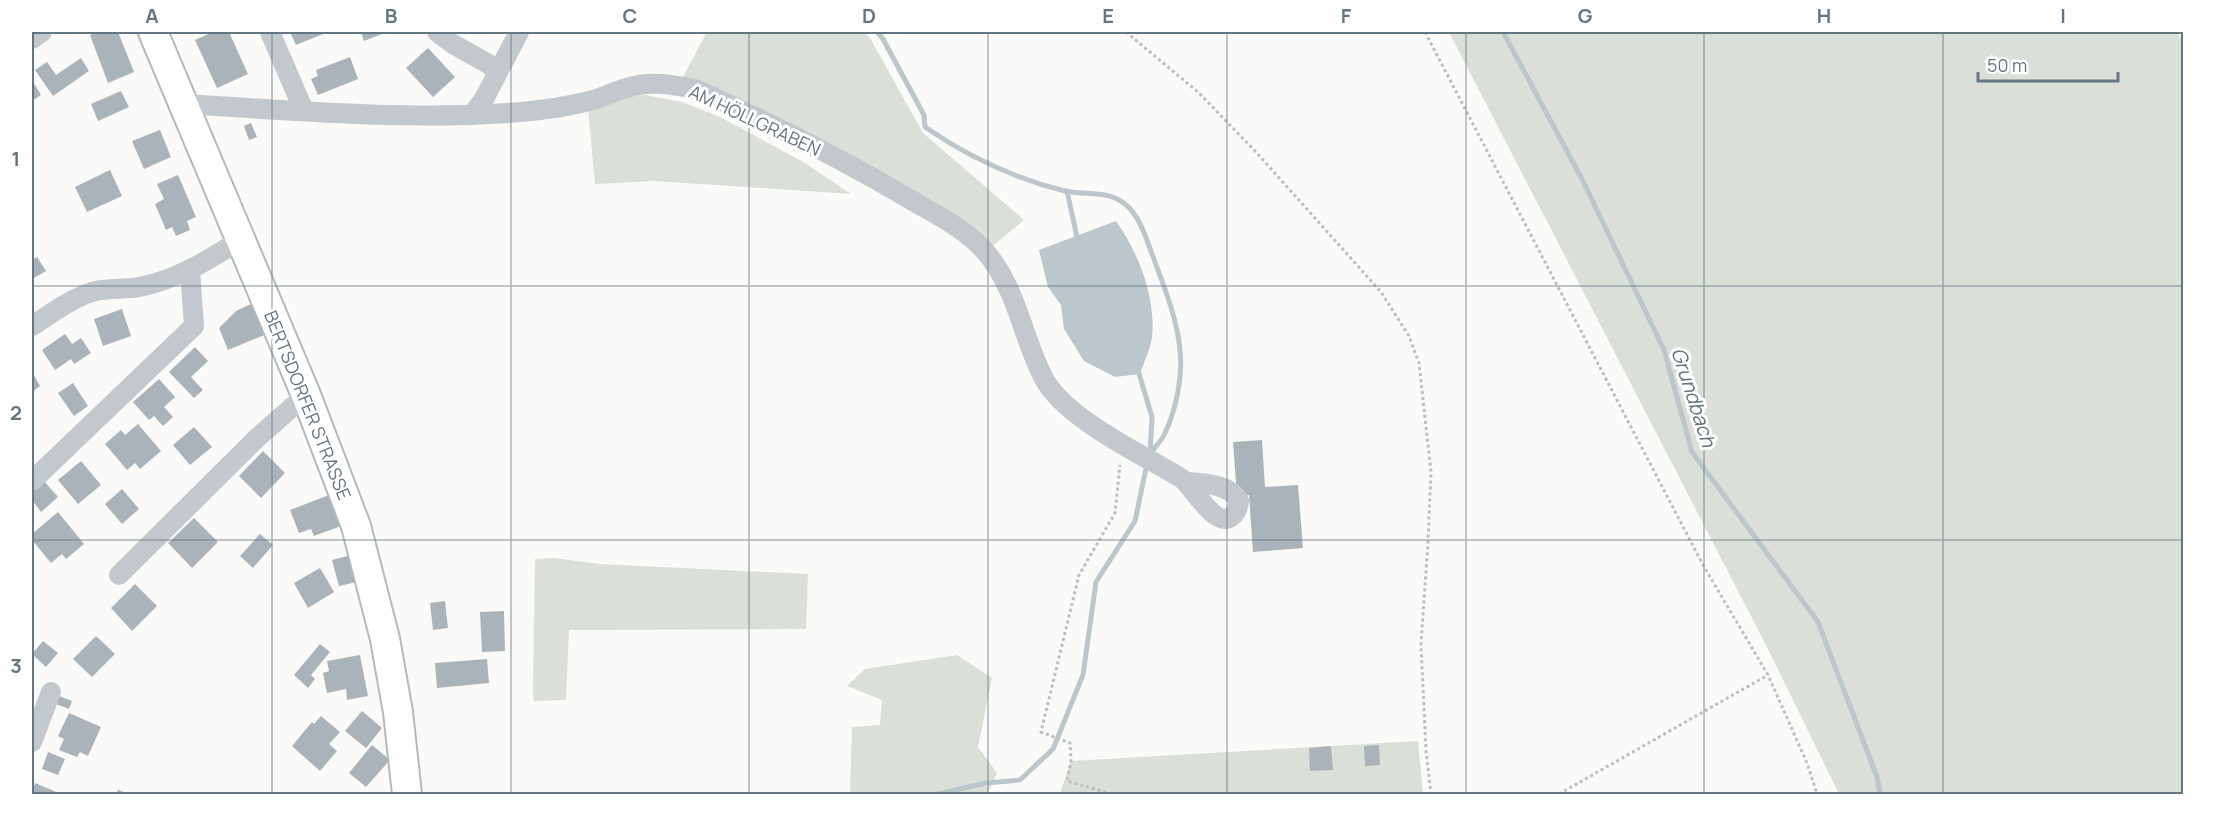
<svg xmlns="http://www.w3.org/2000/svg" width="2215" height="826" font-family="Manrope,sans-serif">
  <rect width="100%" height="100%" fill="#fafaf8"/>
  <g fill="#dadfd7">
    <path d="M707,32H863L870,38L923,133L1024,220L989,249L683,77Z"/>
    <path d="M1449,32H2176L2184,41L2183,794H1839L1769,651Z"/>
    <path d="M645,95L682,102L720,117L805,163L851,194L655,181L595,184L588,109L614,97Z"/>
    <path d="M554,558L599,564L808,574L806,629L569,630L566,700L534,701L533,692L535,559Z"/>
    <path d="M957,655L992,678L978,747L997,773L988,792L968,794H850L852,727L880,725L882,700L847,686L865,669Z"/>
    <path d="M1418,741L1423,794H1060L1071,761Z"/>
  </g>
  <path fill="#bbc7cb" d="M1116,221C1139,254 1156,297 1152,338C1150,350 1144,362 1140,374L1115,377L1084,361L1064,329L1061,305L1048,287L1039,250Z"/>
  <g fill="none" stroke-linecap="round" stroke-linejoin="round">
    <g stroke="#bbc7cb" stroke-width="5">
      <path d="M877,32L883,39L924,115L925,127C967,156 1016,179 1065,191C1082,195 1104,191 1119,200C1138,210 1145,235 1152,254C1163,284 1177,317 1180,350C1183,376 1176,411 1164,435C1161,441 1155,447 1151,453"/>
      <path d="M1503,32L1583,181L1664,350L1692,452L1818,622L1877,777L1880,794"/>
      <path d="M1067,191L1078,242"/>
      <path d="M1137,367L1152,417L1150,455"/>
      <path d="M938,794L986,783L1020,780L1053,749L1083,675L1096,582L1135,521L1147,464"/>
    </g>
  </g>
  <g fill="#aab3b9">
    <path d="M99,32H118L134,72L108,83L90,35Z"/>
    <path d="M213,32H229L248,74L217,88L195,40Z"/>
    <path d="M290,32H328L296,45Z"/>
    <path d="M361,32H387L364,41Z"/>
    <path d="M428,48L455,77L433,97L406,68Z"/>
    <path d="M350,57L358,79L318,95L311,79L318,76L316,70Z"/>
    <path d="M81,58L89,71L53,96L35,70L47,62L56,75Z"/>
    <path d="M32,80L41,95L32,101Z"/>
    <path d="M121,91L129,107L98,121L91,104Z"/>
    <path d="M251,123L257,137L249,140L244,126Z"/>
    <path d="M160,130L171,157L144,169L132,141Z"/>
    <path d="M110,170L122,196L87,212L75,187Z"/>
    <path d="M178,175L196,217L187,221L190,230L176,236L172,227L166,230L155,204L164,199L157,184Z"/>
    <path d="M37,257L46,271L32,279V260Z"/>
    <path d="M251,304L264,335L228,350L219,328L236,311Z"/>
    <path d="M122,309L131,336L103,346L94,319Z"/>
    <path d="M65,334L72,344L81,338L91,353L74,364L71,359L55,370L42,350Z"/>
    <path d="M195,347L208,361L191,377L203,390L194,398L169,372Z"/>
    <path d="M32,372L40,386L32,392Z"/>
    <path d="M159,379L175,397L164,407L173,417L163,426L154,416L149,420L133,402Z"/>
    <path d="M73,383L88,406L74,416L58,393Z"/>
    <path d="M138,424L161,451L140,469L135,463L127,470L105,444L121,430L125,435Z"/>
    <path d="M194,427L212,447L190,465L173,445Z"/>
    <path d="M1262,440L1265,487L1298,485L1303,548L1253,552L1249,495L1237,496L1233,442Z"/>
    <path d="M263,451L285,473L261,498L239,476Z"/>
    <path d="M81,461L101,485L78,504L58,480Z"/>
    <path d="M44,481L58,497L41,512L32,500V492Z"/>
    <path d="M122,489L139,509L122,524L105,504Z"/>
    <path d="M329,495L341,526L314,536L311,529L299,533L290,510Z"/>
    <path d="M58,512L84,544L66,559L62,554L51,563L32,540V534Z"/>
    <path d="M194,518L218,542L192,568L168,543Z"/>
    <path d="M260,534L273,545L253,568L240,556Z"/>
    <path d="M351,555L357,582L339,586L332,560Z"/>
    <path d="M320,568L334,592L308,608L294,583Z"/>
    <path d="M135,584L157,606L132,631L111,608Z"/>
    <path d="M445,601L448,628L433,630L430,603Z"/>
    <path d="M504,611L505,651L482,652L480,612Z"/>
    <path d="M96,636L115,654L92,677L73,659Z"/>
    <path d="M43,641L58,653L46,667L32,654Z"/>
    <path d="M320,644L330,652L311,675L315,679L308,688L294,675Z"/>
    <path d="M360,655L368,696L347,700L346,689L327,693L323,673L329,671L327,661Z"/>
    <path d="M487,659L489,683L437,688L435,663Z"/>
    <path d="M59,696L72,701L69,709L56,704Z"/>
    <path d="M362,711L382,728L366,748L345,731Z"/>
    <path d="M69,713L101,727L88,756L80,752L77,757L59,750L64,739L58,736Z"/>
    <path d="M321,716L340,732L329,744L337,751L320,771L292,746L312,722L314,724Z"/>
    <path d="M372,745L390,760L366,787L349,773Z"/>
    <path d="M1379,745L1380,765L1365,766L1364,746Z"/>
    <path d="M1331,746L1333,770L1310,771L1309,748Z"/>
    <path d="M48,752L65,759L58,775L42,769Z"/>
    <path d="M35,783L61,794H32Z"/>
    <path d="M118,790L130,794H116Z"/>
  </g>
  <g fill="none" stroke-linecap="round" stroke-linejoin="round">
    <defs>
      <path id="secondary" d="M153,32L306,395L356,526L385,639L398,712L407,794"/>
    </defs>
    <use href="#secondary" stroke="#b3babf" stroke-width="32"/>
    <g stroke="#bbbfc2" stroke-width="3" stroke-dasharray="3 3" stroke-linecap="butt">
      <path d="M1126,32L1198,92L1256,152L1381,292L1409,336L1419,363L1431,472L1428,542L1421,644L1426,751L1431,794"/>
      <path d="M1425,32L1703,565L1768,675L1807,763L1817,794"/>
      <path d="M1112,794L1067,781L1071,761L1070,743L1041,732L1079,575L1115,513L1120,465"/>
      <path d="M1142,794H1180"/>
      <path d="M1559,794L1768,675"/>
    </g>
    <g stroke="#c3c8cc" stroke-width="20">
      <path d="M270,32L304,111"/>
      <path d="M437,32L453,44L499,70"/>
      <path d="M32,39L42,32"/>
      <path d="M185,110L199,105C302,111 405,120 508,113C536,111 567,107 593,100C604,97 613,92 623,89C648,80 670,84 695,89C769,122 843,160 913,201C937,215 965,229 984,250C1017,288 1021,333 1043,377C1064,418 1141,454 1181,478C1193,486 1214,528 1231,517C1237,513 1238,507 1239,501C1230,484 1203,483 1186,482"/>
      <path d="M472,115L484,99L519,32"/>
      <path d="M32,326C51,314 70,299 92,292C107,287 124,290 139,287C176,280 209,260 240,240"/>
      <path d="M32,481L194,326L190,269"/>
      <path d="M119,575L257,438L306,395"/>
      <path d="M32,742L51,692"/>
    </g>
    <use href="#secondary" stroke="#fff" stroke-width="28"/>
  </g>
  <path fill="none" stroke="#657683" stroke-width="1.5" stroke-opacity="0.55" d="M272,32V794M511,32V794M749,32V794M988,32V794M1227,32V794M1466,32V794M1704,32V794M1943,32V794M32,286H2184M32,540H2184"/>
  <g text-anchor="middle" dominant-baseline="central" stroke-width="6" stroke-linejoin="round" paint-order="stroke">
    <g font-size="18" fill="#657683" stroke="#fff">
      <text transform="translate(755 120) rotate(25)">AM HÖLLGRABEN</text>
      <text transform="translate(308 405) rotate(68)">BERTSDORFER STRASSE</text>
    </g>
    <g font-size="20" font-style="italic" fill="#60757c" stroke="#fff">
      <text transform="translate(1694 397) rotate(72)">Grundbach</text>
    </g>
  </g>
  <rect width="2215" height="826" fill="none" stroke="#ffffff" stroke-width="66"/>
  <path d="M1978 72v9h140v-9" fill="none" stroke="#657683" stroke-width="3"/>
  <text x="1987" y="72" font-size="18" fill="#657683" stroke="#ffffff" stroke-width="4.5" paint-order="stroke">50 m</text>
  <rect x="33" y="33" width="2149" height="760" fill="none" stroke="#657683" stroke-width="2"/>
  <g font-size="20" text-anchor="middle" font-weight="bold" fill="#657683">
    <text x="152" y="23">A</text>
    <text x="391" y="23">B</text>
    <text x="630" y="23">C</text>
    <text x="869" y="23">D</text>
    <text x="1108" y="23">E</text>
    <text x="1346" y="23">F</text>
    <text x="1585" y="23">G</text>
    <text x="1824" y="23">H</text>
    <text x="2063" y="23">I</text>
    <text x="16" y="166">1</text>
    <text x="16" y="420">2</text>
    <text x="16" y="673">3</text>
  </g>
</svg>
